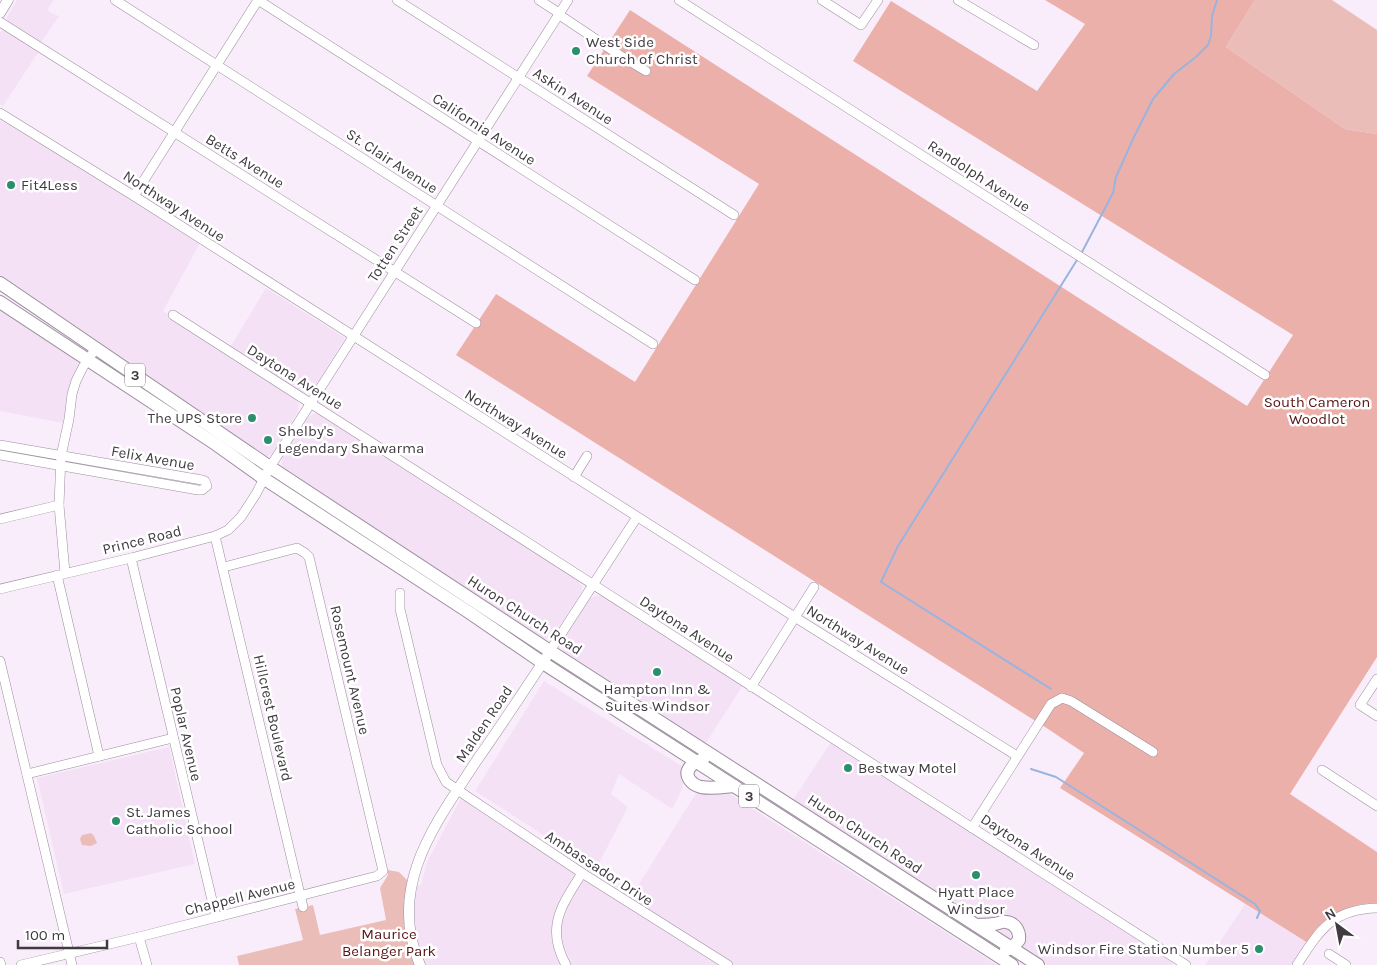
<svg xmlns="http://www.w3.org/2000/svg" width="1377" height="965" font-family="Karla,sans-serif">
  <rect width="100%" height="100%" fill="#faedfb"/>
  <g fill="#f4e1f6">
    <path d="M17,0H54L48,8L49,12L59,16L40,44L7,23V17Z"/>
    <path d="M2,31H6L39,51L3,106L0,104V32Z"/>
    <path d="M0,120L69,161L200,243L163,311L295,398L299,405L298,412L272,454L266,457L260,455L168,390L0,275Z"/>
    <path d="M266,288L345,338L312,392L301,394L229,349Z"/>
    <path d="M0,310L75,359L79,365L78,371L71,384L63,423L0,411Z"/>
    <path d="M315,413L323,416L577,579L582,587L581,594L553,635L546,639L539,638L287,471L282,466V457L306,418Z"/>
    <path d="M595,596H601L607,599L636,619L743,685L704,746L568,659L563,651V640L589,599Z"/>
    <path d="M544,681L685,768L682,790L672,809L619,774L611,794L628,807L596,869L475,791Z"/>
    <path d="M831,742L1174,962L1172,965H1046L791,803Z"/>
    <path d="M169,747L195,864L64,894L37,778Z"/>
    <path d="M698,790L728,793L997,965H419L413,946V886L421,885L427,862L461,798L629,900Z"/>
    <path d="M1245,904L1308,943L1293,965H1205Z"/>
  </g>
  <g fill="#ebbdb8">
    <path d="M1255,0H1332L1377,30V134L1345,129L1226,47Z"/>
    <path d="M91,833L94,836L97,843L91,846L82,845L80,839L82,835Z"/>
    <path d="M388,870L399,872L413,886L409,914L419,965H239L237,956L303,940L295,909L313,905L320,935L386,920L380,888L388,875Z"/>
  </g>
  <path fill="#ecb0ab" d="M1045,0H1255L1226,47L1345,129L1377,134V657L1290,794L1377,852V904C1355,901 1332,914 1316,929C1313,933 1310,938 1308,943L1060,788L1084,753L1045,727L456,355L496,294L635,382L759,184L587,76L630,10L1247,406L1293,335L853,61L891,1L1037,91L1085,24Z"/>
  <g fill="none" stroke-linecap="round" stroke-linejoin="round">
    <g stroke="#98b4df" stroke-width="2">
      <path d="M1082,252L1113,193L1116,177L1134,137L1153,99L1174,74L1196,57L1208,45L1211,36L1212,16L1217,0"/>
      <path d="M1051,689L881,582L898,546L1077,260"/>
      <path d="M1031,769L1056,777L1255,904L1260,911L1257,918"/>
    </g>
    <defs>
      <g id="minor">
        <path d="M115,0L653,344"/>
        <path d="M258,0L695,280"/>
        <path d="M397,0L734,215"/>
        <path d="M539,0L559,13"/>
        <path d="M679,0L1265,375"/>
        <path d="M822,0L861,25L878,0"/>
        <path d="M958,0L1034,45"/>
        <path d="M558,14L621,56L646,71"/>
        <path d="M0,22L476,323"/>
        <path d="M0,113L134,196L801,621L1017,756"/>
        <path d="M134,196L258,0"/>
        <path d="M173,315L1186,965"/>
        <path d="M0,445L202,480L205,481L207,486L202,490H198L0,455"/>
        <path d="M574,477L587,456"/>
        <path d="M0,519L59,505"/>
        <path d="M215,536L303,907"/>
        <path d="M131,558L216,917"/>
        <path d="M65,573L59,505L61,456L69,419L72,394L76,381L83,367L96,348"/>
        <path d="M57,575L99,756"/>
        <path d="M0,589L131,558L215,536L228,530L241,517L256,494L270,467L568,0"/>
        <path d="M400,593V609L437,765L446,782L468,797L582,873L728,965"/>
        <path d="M550,651L637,517"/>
        <path d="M0,661L72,965"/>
        <path d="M1377,679L1360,705L1377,716"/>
        <path d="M751,687L814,587"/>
        <path d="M1322,770L1377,806"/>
        <path d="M27,774L173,738"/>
        <path d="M972,828L1051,704L1062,698L1071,701L1153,752"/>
        <path d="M139,937L147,965"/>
        <path d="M1329,954L1346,965"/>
        <path d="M0,962L1,965"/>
        <path d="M21,965L139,937L377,876L383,871L309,557L305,553L297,548L224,567"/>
        <path d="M566,965C545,927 562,905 582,873"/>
        <path d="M1297,965C1319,931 1332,909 1377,908"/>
      </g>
      <g id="major">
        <path d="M0,13L8,0"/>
        <path d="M420,965C386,886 436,823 477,760C501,726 524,691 547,656"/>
      </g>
      <g id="highway">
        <path d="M0,283L270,467L550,651L1038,965"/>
        <path d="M0,302L217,445L263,478L470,613L543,663L1012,965"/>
        <path d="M704,758C700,761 693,763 690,767C683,776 692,785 701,787C712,789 724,787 734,786"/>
        <path d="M976,925C982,925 987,925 993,924C997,924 1002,921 1006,922C1015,923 1020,931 1019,940L1012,948L1006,950"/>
      </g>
    </defs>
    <use href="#minor" stroke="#9b8f9d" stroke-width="10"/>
    <use href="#major" stroke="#9b8f9d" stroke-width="11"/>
    <use href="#highway" stroke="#9b8f9d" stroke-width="14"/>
    <use href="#minor" stroke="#fff" stroke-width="9"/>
    <use href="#major" stroke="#fff" stroke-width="10"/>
    <use href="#highway" stroke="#fff" stroke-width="12"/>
  </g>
  <g fill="#2a8f6a" stroke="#fff" stroke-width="2">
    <circle cx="576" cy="51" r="5"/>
    <circle cx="11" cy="185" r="5"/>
    <circle cx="252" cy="418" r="5"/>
    <circle cx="268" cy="440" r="5"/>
    <circle cx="657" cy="672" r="5"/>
    <circle cx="848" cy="768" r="5"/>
    <circle cx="116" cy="821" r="5"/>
    <circle cx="976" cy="875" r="5"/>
    <circle cx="1259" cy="949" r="5"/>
  </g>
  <g text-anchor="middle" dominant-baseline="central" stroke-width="5" stroke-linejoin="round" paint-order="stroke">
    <g fill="#fff" stroke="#79767a" stroke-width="1">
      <rect x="125" y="363.5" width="20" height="23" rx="4"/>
      <rect x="739" y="784.5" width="20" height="23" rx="4"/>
    </g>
    <g font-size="14" font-weight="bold" fill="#403b41">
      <text x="135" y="375">3</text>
      <text x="749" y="796">3</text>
    </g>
    <g font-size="15" fill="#403b41" stroke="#fff" text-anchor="start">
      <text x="586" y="42">West Side<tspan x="586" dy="17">Church of Christ</tspan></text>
      <text x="21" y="185">Fit4Less</text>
      <text x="242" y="418" text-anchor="end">The UPS Store</text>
      <text x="278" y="431">Shelby's<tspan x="278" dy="17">Legendary Shawarma</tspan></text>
      <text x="657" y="689" text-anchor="middle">Hampton Inn &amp;<tspan x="657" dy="17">Suites Windsor</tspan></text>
      <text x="858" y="768">Bestway Motel</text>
      <text x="126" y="812">St. James<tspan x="126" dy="17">Catholic School</tspan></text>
      <text x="976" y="892" text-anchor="middle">Hyatt Place<tspan x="976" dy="17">Windsor</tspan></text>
      <text x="1249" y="949" text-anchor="end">Windsor Fire Station Number 5</text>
    </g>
    <g font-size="15" fill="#403b41" stroke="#fff">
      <text transform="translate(573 96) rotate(33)">Askin Avenue</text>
      <text transform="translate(484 129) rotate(33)">California Avenue</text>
      <text transform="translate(245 161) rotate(32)">Betts Avenue</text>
      <text transform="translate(392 161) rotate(33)">St. Clair Avenue</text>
      <text transform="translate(979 176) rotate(33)">Randolph Avenue</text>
      <text transform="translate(174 206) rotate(33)">Northway Avenue</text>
      <text transform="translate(395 244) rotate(-57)">Totten Street</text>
      <text transform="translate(295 377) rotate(32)">Daytona Avenue</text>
      <text transform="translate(516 424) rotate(32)">Northway Avenue</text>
      <text transform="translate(153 458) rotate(10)">Felix Avenue</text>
      <text transform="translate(142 540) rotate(-14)">Prince Road</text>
      <text transform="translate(525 615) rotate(33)">Huron Church Road</text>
      <text transform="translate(687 629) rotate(33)">Daytona Avenue</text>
      <text transform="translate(858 640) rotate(32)">Northway Avenue</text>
      <text transform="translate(350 670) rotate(77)">Rosemount Avenue</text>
      <text transform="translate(273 718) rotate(77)">Hillcrest Boulevard</text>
      <text transform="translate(484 724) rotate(-56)">Malden Road</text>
      <text transform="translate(186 734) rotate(77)">Poplar Avenue</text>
      <text transform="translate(865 834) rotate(33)">Huron Church Road</text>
      <text transform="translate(1028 847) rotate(33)">Daytona Avenue</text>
      <text transform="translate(599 868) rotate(33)">Ambassador Drive</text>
      <text transform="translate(240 897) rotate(-14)">Chappell Avenue</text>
    </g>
    <g font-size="15" fill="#581414" stroke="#fff">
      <text x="1317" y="402">South Cameron<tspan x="1317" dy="17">Woodlot</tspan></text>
      <text x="389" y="934">Maurice<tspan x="389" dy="17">Belanger Park</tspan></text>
    </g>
  </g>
  <g transform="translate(1337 925) rotate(328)" stroke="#ffffff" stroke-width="4" paint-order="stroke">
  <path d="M0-4L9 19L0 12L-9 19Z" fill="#403b41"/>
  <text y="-8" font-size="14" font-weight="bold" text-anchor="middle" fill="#403b41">N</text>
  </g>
  <path d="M18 940v8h89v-8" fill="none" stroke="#403b41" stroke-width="2.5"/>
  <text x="25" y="940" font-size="15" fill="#403b41" stroke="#ffffff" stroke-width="4" paint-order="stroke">100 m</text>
</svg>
